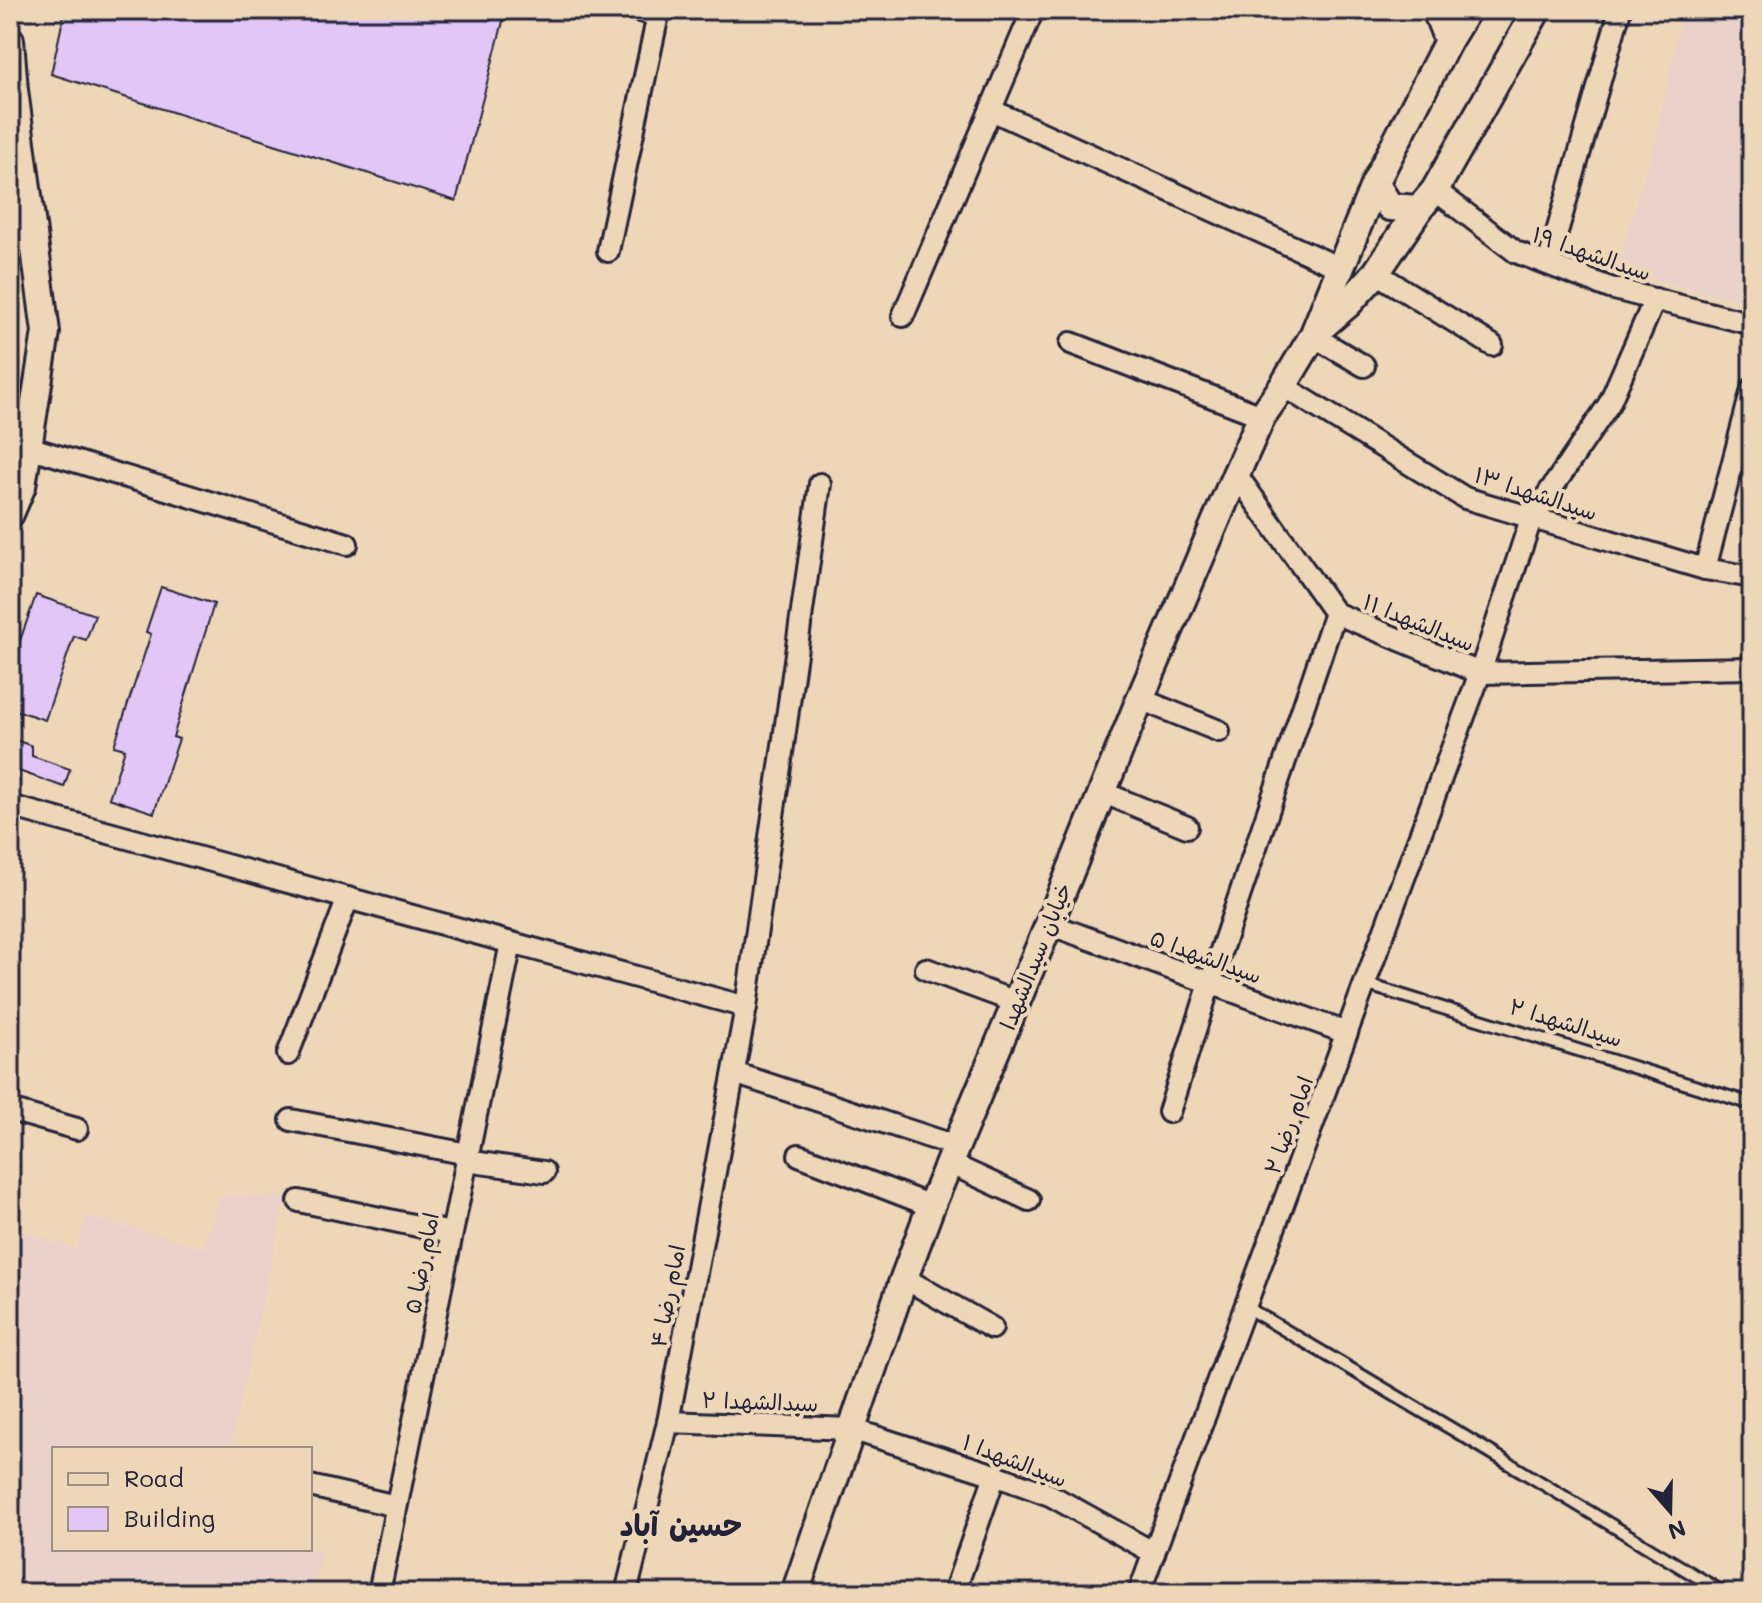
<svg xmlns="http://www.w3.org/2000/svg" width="1762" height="1603" font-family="Mali,'Playpen Sans Arabic',sans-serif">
  <rect width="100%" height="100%" fill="#eed7b7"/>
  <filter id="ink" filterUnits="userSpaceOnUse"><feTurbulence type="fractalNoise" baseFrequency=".0125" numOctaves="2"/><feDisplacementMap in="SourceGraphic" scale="16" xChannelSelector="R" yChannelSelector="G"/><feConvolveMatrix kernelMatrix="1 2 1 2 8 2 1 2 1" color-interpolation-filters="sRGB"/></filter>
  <g filter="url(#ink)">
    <g fill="#ead2ca">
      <path d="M1682,10H1700L1752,24V304L1615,271L1656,139Z"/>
      <path d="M221,1196H286L230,1449H54V1549L310,1548L323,1553L313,1585L338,1593H10V1228L77,1249L86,1215L203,1247Z"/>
    </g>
    <g fill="#e2c6f5" stroke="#22223b" stroke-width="2">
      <path d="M65,10H506L456,201L51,74Z"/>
      <path d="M161,587L214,604L173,737L179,739L154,813L109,798L125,749L114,746L151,634L146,632Z"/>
      <path d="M36,595L95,615L86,640L74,636L45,720L10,708V669Z"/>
      <path d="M10,738L32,746V756L70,769L64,787L10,768Z"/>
    </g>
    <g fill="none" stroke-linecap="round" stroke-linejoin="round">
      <defs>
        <g id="service">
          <path d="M1365,984L1752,1104"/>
          <path d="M1246,1307L1457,1432L1724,1593"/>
        </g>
        <g id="minor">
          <path d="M636,10L658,16"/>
          <path d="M991,110L1340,268"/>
          <path d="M1435,190L1516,252L1610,288L1752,324"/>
          <path d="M608,251L659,10"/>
          <path d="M1548,264L1620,10"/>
          <path d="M1376,273L1492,345"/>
          <path d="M903,316L1033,10"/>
          <path d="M1313,336L1364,366"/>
          <path d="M1071,343L1262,416"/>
          <path d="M1283,386L1465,498L1705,569L1752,577"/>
          <path d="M28,447L347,544"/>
          <path d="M1236,474L1335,613L1480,673L1752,668"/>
          <path d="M1705,569L1752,389"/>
          <path d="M1140,699L1219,731"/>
          <path d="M1102,792L1187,827"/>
          <path d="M10,806L746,1007"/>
          <path d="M1049,924L1347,1033"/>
          <path d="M926,969L1016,1002"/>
          <path d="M288,1054L348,898"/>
          <path d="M734,1073L956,1146"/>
          <path d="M10,1110L77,1129"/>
          <path d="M1169,1112L1210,983L1335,613"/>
          <path d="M291,1120L468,1154"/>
          <path d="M799,1155L931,1206"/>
          <path d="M466,1161L544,1172"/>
          <path d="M949,1163L1029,1200"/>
          <path d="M299,1201L451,1233"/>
          <path d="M904,1278L992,1328"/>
          <path d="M668,1422L851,1429L995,1475L1050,1495L1154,1553"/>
          <path d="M310,1486L396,1506"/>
          <path d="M379,1593L511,943"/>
          <path d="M626,1593L668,1422L746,1007L820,484"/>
          <path d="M954,1593L995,1475"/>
          <path d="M1139,1593L1480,673L1531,519L1609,404L1655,299"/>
        </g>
        <g id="tertiary">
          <path d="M1436,10L1448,41"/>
          <path d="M1467,10L1448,41L1375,183L1390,207L1419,209L1435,190L1537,10"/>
          <path d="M10,40L14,90L46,332L22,486L10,514"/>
          <path d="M1318,330L1348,304L1376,273L1419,209"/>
          <path d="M795,1593L904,1278L931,1206L1049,924L1140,699L1236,474L1262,416L1283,386L1313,336L1375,183"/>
        </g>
      </defs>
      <use href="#service" stroke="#22223b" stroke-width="16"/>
      <use href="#minor" stroke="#22223b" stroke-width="26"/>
      <use href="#tertiary" stroke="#22223b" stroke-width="32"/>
      <use href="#service" stroke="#eed7b7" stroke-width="10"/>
      <use href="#minor" stroke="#eed7b7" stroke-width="20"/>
      <use href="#tertiary" stroke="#eed7b7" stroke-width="26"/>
    </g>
  </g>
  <g text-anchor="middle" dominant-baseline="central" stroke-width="8" stroke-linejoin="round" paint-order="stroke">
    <g font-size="22" fill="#22223b" stroke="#eed7b7">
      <text transform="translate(1592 253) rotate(19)">سیدالشهدا ۱۹</text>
      <text transform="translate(1536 493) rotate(18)">سیدالشهدا ۱۳</text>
      <text transform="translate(1419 622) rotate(22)">سیدالشهدا ۱۱</text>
      <text transform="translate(1035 956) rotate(-68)">خیابان سیدالشهدا</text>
      <text transform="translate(1206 956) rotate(20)">سیدالشهدا ۵</text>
      <text transform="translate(1566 1022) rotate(17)">سیدالشهدا ۲</text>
      <text transform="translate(1288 1125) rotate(-70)">امام رضا ۲</text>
      <text transform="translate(421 1263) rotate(-79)">امام رضا ۵</text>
      <text transform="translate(667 1296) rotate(-79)">امام رضا ۴</text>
      <text transform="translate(760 1401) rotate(2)">سیدالشهدا ۲</text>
      <text transform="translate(1015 1460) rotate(21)">سیدالشهدا ۱</text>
    </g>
    <g font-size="30" font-weight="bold" fill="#22223b" stroke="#eed7b7">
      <text x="681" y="1524">حسین آباد</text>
    </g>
  </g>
  <rect width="1762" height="1603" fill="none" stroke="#eed7b7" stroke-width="40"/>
  <rect x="20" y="20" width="1722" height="1563" fill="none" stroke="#22223b" stroke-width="3" filter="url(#ink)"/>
  <rect x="52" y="1447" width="260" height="104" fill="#eed7b7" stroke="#9c8f85" stroke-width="2"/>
  <rect x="68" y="1473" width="40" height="12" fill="#eed7b7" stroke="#9c8f85" stroke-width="2"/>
  <text x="124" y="1487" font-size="24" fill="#22223b">Road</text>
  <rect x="68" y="1507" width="40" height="24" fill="#e2c6f5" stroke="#9c8f85" stroke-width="2"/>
  <text x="124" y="1527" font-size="24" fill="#22223b">Building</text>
  <g transform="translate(1670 1511) rotate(160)" stroke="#eed7b7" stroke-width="6" paint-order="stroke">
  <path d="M0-6L14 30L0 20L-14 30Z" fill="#22223b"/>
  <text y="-12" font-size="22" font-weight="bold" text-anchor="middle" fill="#22223b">N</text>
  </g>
</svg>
